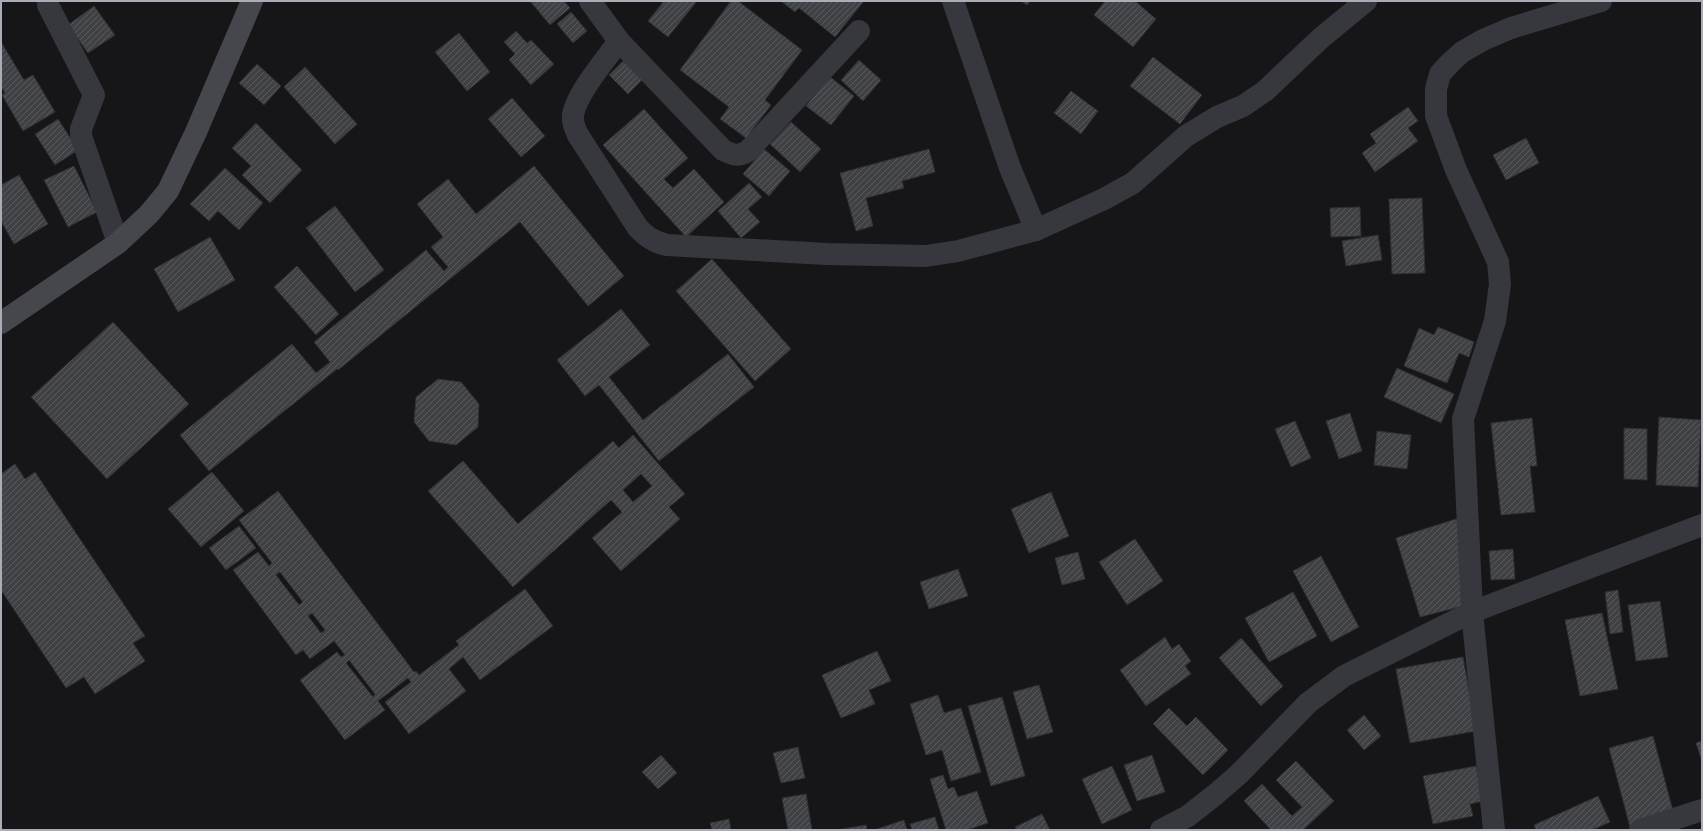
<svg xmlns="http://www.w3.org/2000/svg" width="1703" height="831" font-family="Barlow,sans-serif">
  <defs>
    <pattern id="building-hatch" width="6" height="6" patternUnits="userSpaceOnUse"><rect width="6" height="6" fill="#404145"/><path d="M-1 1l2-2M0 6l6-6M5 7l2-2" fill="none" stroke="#595a5e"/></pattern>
  </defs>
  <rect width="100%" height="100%" fill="#161618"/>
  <g fill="url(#building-hatch)" stroke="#303034" fill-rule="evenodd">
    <path d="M530,1H564L570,8L550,25Z"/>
    <path d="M664,1H697L668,37L648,21Z"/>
    <path d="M731,1H738L802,50L765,100L771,105L746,138L720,119L729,107L680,70Z"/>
    <path d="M781,1H864L835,37L799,8L795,12Z"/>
    <path d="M1021,1H1030L1027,5Z"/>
    <path d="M1105,1H1135L1156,19L1133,47L1094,15Z"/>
    <path d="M94,6L115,35L88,53L68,25Z"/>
    <path d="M571,12L587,31L573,43L557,24Z"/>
    <path d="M516,31L527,43L531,40L554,64L531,85L509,60L515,54L504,42Z"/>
    <path d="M459,33L490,72L467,91L435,52Z"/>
    <path d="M1,42L24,80L33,75L55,112L23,131L2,95L5,93L1,86Z"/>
    <path d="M1153,57L1202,95L1180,124L1130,86Z"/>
    <path d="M859,60L881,80L863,101L841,80Z"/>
    <path d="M623,61L642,80L628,94L609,75Z"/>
    <path d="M257,64L281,86L264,105L239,83Z"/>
    <path d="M305,67L357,124L335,144L284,87Z"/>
    <path d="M829,76L854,96L831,125L806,106Z"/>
    <path d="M1071,91L1098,111L1081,134L1054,113Z"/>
    <path d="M512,98L545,136L521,157L488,119Z"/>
    <path d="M1408,107L1418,121L1408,128L1418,141L1375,172L1362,153L1376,143L1370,134Z"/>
    <path d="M644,109L688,158L664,179L673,188L694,169L724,202L686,237L603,145Z"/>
    <path d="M58,119L78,150L55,165L35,134Z"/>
    <path d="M791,122L821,149L800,172L770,144Z"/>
    <path d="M256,123L302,170L270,203L242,175L251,166L232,148Z"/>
    <path d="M1526,138L1539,163L1506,180L1493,155Z"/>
    <path d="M764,149L790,171L769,196L743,174Z"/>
    <path d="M929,149L935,172L902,181L904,188L866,198L873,226L856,231L840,173Z"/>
    <path d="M74,166L97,212L68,227L44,180Z"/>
    <path d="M534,166L624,276L588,306L520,222L338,370L337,369L209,471L180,435L292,344L316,373L330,362L314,342L426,250L444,271L448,267L431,247L443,237L417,204L448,179L476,214Z"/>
    <path d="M225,168L263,203L239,230L218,211L209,221L190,204Z"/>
    <path d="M19,175L48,224L14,244L1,221V185Z"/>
    <path d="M749,183L762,197L748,209L760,222L741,238L718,211Z"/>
    <path d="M1422,198L1425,273L1392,274L1389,199Z"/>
    <path d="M335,206L384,270L355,292L306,228Z"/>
    <path d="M1360,207L1361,236L1331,237L1330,208Z"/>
    <path d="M1378,235L1382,260L1346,266L1342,241Z"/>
    <path d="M210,237L235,280L178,312L154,269Z"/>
    <path d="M712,259L791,349L755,381L676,291Z"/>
    <path d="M297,266L339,314L316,335L274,287Z"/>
    <path d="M621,309L650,345L609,377L643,420L728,354L754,387L659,461L599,385L585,396L557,360Z"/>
    <path d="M113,322L189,404L107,479L31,397Z"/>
    <path d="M1438,327L1474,342L1469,357L1459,353L1447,383L1404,366L1419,328L1434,335Z"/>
    <path d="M1397,368L1454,394L1441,423L1384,397Z"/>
    <path d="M438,379L461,382L479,404L478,427L456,445L429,441L414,422L416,397Z"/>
    <path d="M1350,413L1362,451L1339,459L1326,421Z"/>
    <path d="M1659,417L1701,420L1698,487L1656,485Z"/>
    <path d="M1532,418L1537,466H1530L1535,512L1501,515L1491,423Z"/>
    <path d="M1295,421L1311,458L1291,467L1275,429Z"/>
    <path d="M1624,428L1647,429V480L1624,479Z"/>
    <path d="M1377,431L1411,435L1407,469L1374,465Z"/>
    <path d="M633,435L685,494L669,507L680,519L621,571L592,538L622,512L611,500L513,587L428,491L463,461L518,524L613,441L619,448ZM641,474L652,486L633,502L623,490Z"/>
    <path d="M15,464L25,479L35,472L145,636L133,643L145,661L95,694L84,677L66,688L1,590V474Z"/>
    <path d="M212,472L244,511L201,547L168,509Z"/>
    <path d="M278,491L414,672L416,671L419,675L459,645L456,641L525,589L553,626L480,680L463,657L449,669L466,691L409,734L385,702L411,682L408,678L378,701L385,710L345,740L300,680L337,652L341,657L345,655L334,641L310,659L303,650L296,655L233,570L258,552L269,566L272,563L239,520ZM280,572L303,602L299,605L276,575ZM312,613L325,630L321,633L308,616ZM349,660L375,694L373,697L346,663Z"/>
    <path d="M1051,492L1069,536L1029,553L1011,509Z"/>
    <path d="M1459,518L1463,606L1420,617L1396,538Z"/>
    <path d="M239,526L256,548L226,570L209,548Z"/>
    <path d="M1135,539L1163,581L1127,605L1099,562Z"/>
    <path d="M1513,549L1515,579L1491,580L1489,551Z"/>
    <path d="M1078,552L1085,579L1062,585L1055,558Z"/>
    <path d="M1321,556L1359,627L1331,642L1293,571Z"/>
    <path d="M958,569L968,596L929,609L920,582Z"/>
    <path d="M1618,590L1623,632L1610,634L1605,592Z"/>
    <path d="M1293,592L1317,636L1269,662L1245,618Z"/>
    <path d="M1660,601L1668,657L1636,661L1628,605Z"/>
    <path d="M1602,613L1618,689L1580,696L1565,620Z"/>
    <path d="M1165,637L1172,649L1179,644L1191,661L1185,666L1191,674L1146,706L1120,670Z"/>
    <path d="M1241,638L1283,686L1261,706L1219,658Z"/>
    <path d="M877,651L891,681L869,690L875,704L841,718L822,675Z"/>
    <path d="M1463,657L1476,731L1410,743L1396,669Z"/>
    <path d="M1039,685L1053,732L1027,739L1013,692Z"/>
    <path d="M938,695L944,713L961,708L981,772L951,781L942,750L926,755L910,704Z"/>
    <path d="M1002,697L1025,776L991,786L968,706Z"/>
    <path d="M1169,708L1187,726L1196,717L1228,750L1203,775L1153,724Z"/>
    <path d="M1364,715L1381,736L1364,750L1347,730Z"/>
    <path d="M1653,736L1674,815L1630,827L1609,748Z"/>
    <path d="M1702,741V761L1696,743Z"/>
    <path d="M798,747L805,778L781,783L773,753Z"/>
    <path d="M661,755L677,773L658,789L642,772Z"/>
    <path d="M1152,755L1165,792L1137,801L1124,765Z"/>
    <path d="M1296,761L1334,801L1303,830H1271L1244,801L1262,784L1292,816L1302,807L1276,780Z"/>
    <path d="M1112,766L1132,810L1102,824L1082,779Z"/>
    <path d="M1476,766L1483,801L1470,804L1473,816L1433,824L1423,776Z"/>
    <path d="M943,775L948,789L954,787L958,797L977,791L988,823L967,830H946L930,779Z"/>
    <path d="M806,794L812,830H788L782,798Z"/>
    <path d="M1598,796L1610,822L1592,830H1536L1534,825Z"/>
    <path d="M1042,814L1050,830H1017L1015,827Z"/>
    <path d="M935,817L939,830H912L910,824Z"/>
    <path d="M729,819L731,830H712L710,823Z"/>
    <path d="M904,820L907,830H874Z"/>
    <path d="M866,825L867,830H836Z"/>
  </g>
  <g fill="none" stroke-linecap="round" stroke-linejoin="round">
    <g stroke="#37383d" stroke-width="22">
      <path d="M590,1L619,41L723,150C733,155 738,157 748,151L859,31"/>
      <path d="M953,1L1010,168L1036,230"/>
      <path d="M48,5L94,95L81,129V136L118,243"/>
      <path d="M619,41C606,59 576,94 573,115C572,122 575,129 578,135L638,228C647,237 654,242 667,245L826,254L926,256L958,251L1036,230L1104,199L1133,183L1186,136L1217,117L1243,106L1265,91L1321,38L1366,1"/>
      <path d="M1161,830L1188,816L1216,794L1239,774L1308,703L1344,676L1472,612L1702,525"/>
      <path d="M1494,830L1472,612L1463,419L1495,321L1500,284L1498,262L1456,170L1436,116V89L1440,74L1450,63L1462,52L1483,40L1511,28L1601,1"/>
      <path d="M1640,830L1702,810"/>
    </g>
    <path stroke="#45474d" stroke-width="22" d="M1,323L118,243L149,214L168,191L196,132L252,1"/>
  </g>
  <rect width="1703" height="831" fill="none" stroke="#a8adb8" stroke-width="4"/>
</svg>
